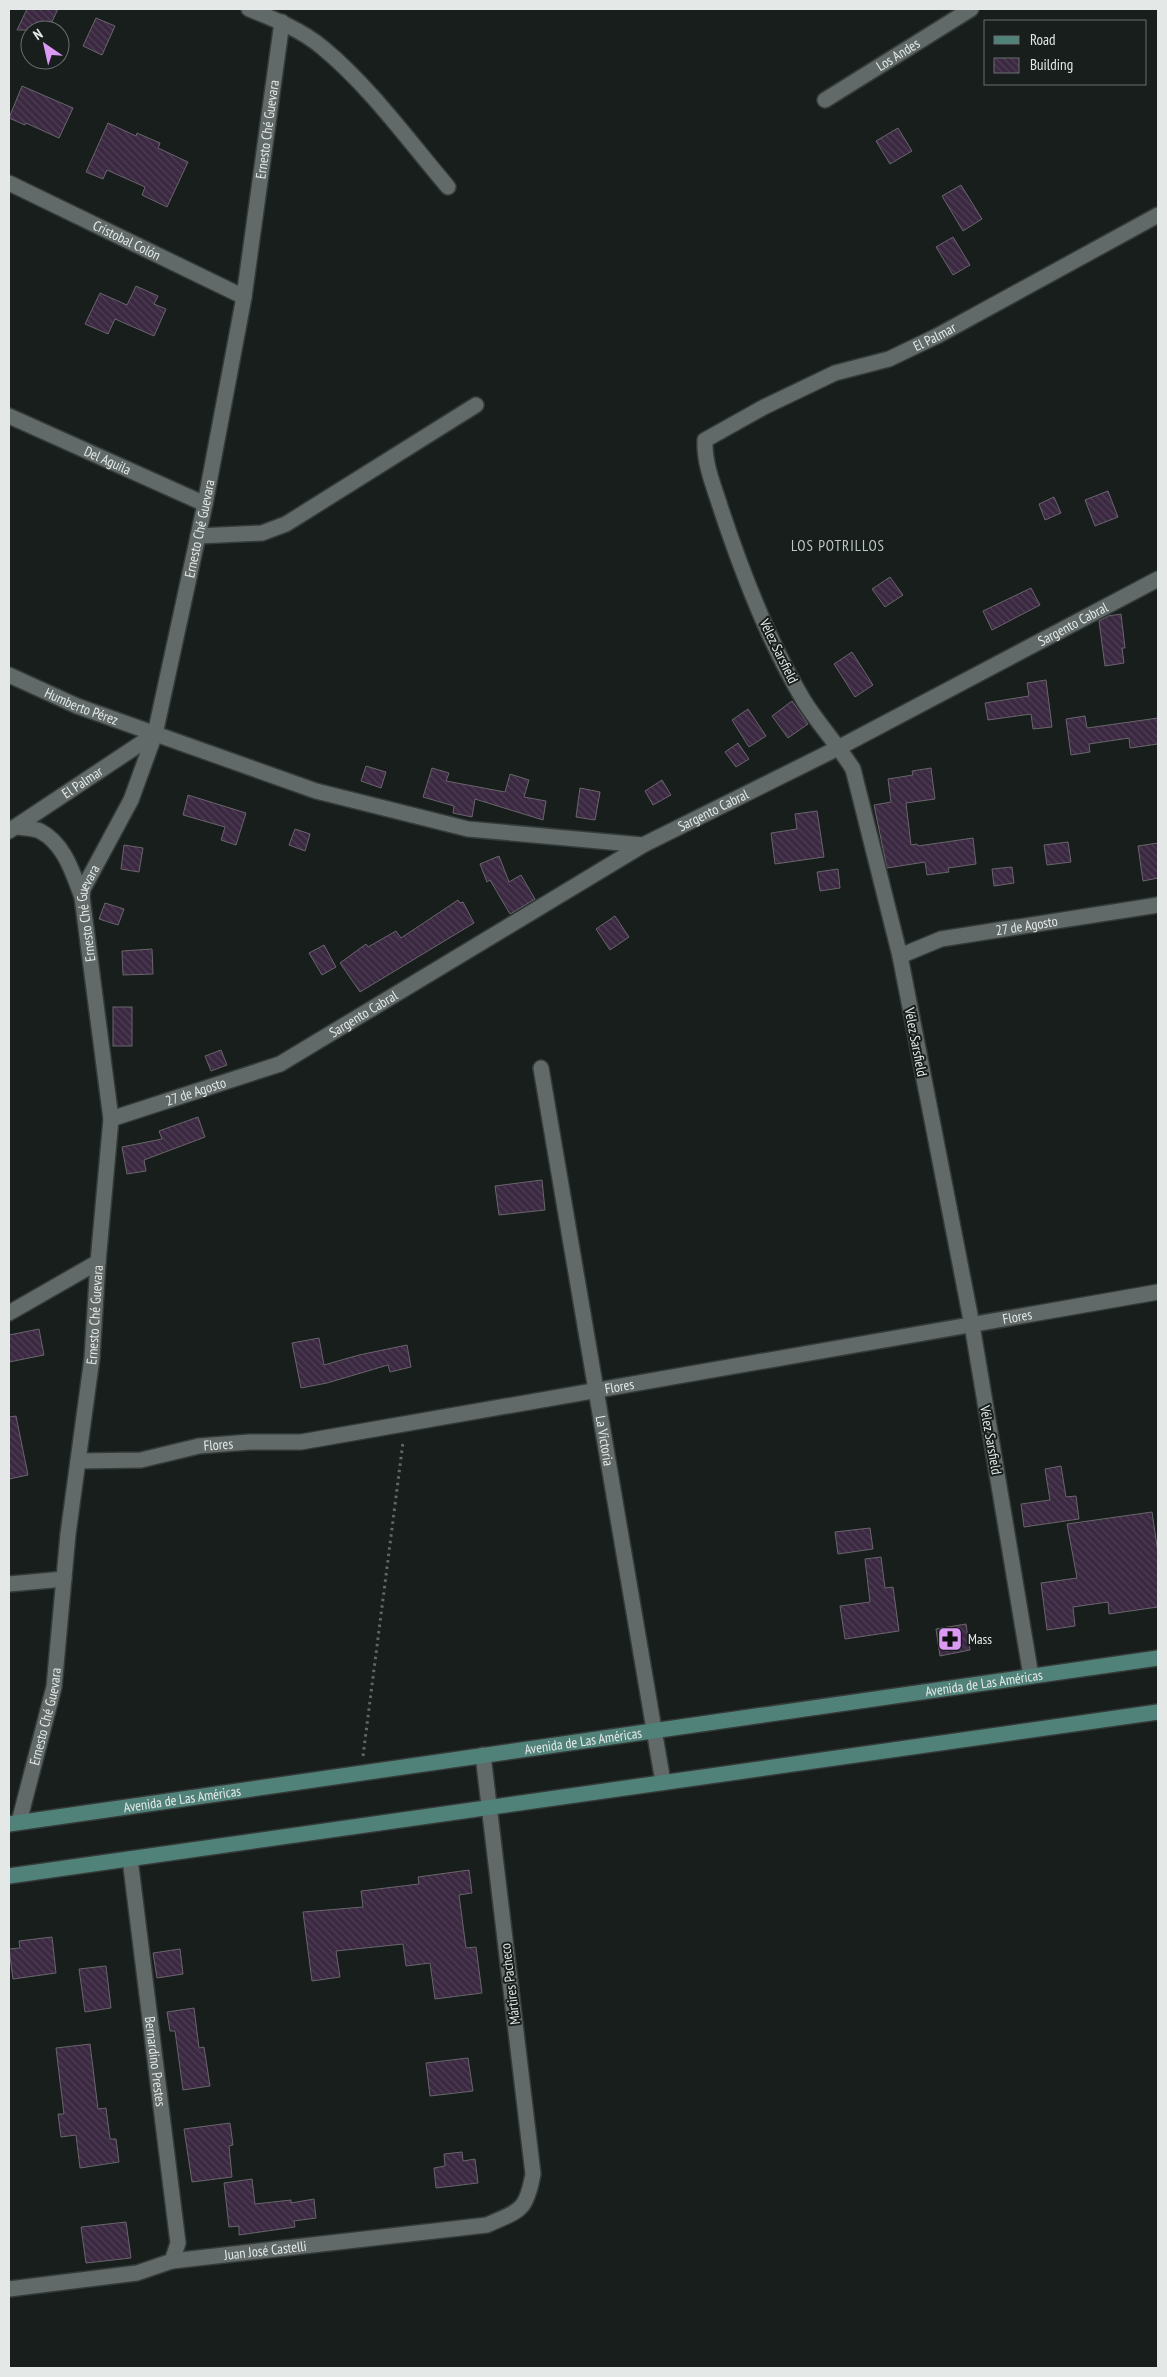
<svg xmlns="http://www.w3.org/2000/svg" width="1167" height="2377" font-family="'PT Sans Narrow',sans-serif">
  <defs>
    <pattern id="building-back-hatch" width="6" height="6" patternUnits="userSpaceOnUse" patternTransform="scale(1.25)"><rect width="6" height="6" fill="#3b2942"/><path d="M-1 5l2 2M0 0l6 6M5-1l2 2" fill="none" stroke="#4e3e54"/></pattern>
  </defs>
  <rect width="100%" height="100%" fill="#171e1c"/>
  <g fill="url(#building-back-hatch)" stroke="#69656b">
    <path d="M27,9H58L48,30H17Z"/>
    <path d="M96,18L115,26L102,55L83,46Z"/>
    <path d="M22,86L73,108L59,138L26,123L25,125L9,118Z"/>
    <path d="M108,123L136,136L137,133L160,143L158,148L188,162L167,207L142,195L145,187L107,170L103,179L86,172Z"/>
    <path d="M898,128L912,151L890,164L876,141Z"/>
    <path d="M961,185L982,219L963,231L942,196Z"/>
    <path d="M953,237L970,265L953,275L936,247Z"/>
    <path d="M136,286L158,296L154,304L166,309L154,336L115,319L108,334L85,324L100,293L127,305Z"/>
    <path d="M1108,491L1118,517L1095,526L1085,500Z"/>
    <path d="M1054,497L1061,513L1045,520L1039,504Z"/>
    <path d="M890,577L903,595L885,607L872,589Z"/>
    <path d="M1031,588L1040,605L992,630L983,611Z"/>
    <path d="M1121,614L1125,648H1122L1124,663L1105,666L1099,621L1108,616Z"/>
    <path d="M852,652L873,685L855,697L834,664Z"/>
    <path d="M1046,680L1052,727L1033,729L1031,714L988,720L985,703L1029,696L1027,683Z"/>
    <path d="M792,701L808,724L788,738L772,716Z"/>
    <path d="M748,709L766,736L749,747L732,720Z"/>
    <path d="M1085,716L1087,728L1158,718V744L1130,748L1129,738L1089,744L1090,752L1071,755L1066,719Z"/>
    <path d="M738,743L749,759L736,767L725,752Z"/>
    <path d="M366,766L386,772L381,788L361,781Z"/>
    <path d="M432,768L449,773L446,781L505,792L510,774L529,780L524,797L546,801L543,820L475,799L472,817L453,813L454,806L423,797Z"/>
    <path d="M931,768L935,799L906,803L911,845L917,844L918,846L973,838L976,864L948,868L949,872L927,875L925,862L887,868L874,805L891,802L888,779L913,775L912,771Z"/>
    <path d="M662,780L671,795L653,805L645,791Z"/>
    <path d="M580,788L600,792L595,820L576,817Z"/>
    <path d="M188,795L246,813L236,845L221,840L225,827L183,815Z"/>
    <path d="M817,811L824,857L775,864L771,833L797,829L795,814Z"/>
    <path d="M295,829L310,834L305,851L289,845Z"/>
    <path d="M1068,842L1071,862L1047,865L1044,845Z"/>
    <path d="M1158,843V878L1143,881L1138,846Z"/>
    <path d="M124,845L143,848L139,872L121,869Z"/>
    <path d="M499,856L509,882L521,875L535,899L510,914L490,880L487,882L480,864Z"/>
    <path d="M1012,867L1014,883L994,886L992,869Z"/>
    <path d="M838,869L840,888L820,891L817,872Z"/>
    <path d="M458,900L460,903L463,902L474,923L360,992L340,963L366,944L368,947L396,931L401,938Z"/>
    <path d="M105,903L124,909L118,925L99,919Z"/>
    <path d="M615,916L629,937L610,950L596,929Z"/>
    <path d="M324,945L336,967L322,975L309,953Z"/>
    <path d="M152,949L153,974L123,975L122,951Z"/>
    <rect x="113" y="1007" width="19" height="39"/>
    <path d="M221,1050L227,1065L211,1071L205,1056Z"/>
    <path d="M198,1117L205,1137L144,1160L146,1171L127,1174L122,1147L162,1139L159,1131Z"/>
    <path d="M542,1180L545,1210L499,1215L495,1186Z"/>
    <path d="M39,1329L44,1355L9,1362V1335Z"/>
    <path d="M319,1338L324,1365L359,1355L407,1345L411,1367L390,1372L388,1365L327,1383L301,1388L292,1343Z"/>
    <path d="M16,1416L28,1475L9,1479V1417Z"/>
    <path d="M1061,1466L1066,1497L1076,1496L1079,1519L1024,1527L1021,1504L1050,1500L1045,1469Z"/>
    <path d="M1152,1512L1158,1553V1607L1109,1614L1108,1602L1073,1607L1075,1626L1047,1630L1041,1583L1077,1578L1067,1524Z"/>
    <path d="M870,1528L873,1549L838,1554L835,1532Z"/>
    <path d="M881,1557L885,1588L893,1587L899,1631L845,1639L840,1606L870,1602L865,1559Z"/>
    <path d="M966,1624L970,1650L940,1656L936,1629Z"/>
    <path d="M469,1870L472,1893L459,1895L466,1948L476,1947L482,1993L435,1999L430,1963L406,1966L403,1944L336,1951L340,1977L312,1981L303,1912L363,1907L361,1891L419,1884L418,1877Z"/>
    <path d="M52,1937L56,1973L13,1979L9,1949L20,1948L19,1941Z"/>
    <path d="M180,1949L183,1974L157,1978L153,1953Z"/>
    <path d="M106,1966L111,2008L85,2012L79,1969Z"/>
    <path d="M194,2008L199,2048L204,2047L210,2086L183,2090L175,2031H170L167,2012Z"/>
    <path d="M90,2044L98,2109L106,2108L110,2139H116L119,2162L80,2168L76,2135L61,2137L58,2114H64L56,2048Z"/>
    <path d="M468,2058L473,2091L430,2096L426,2063Z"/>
    <path d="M230,2123L233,2145L229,2146L232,2177L192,2182L184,2129Z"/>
    <path d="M462,2152L463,2161L475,2159L478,2183L436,2188L434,2168L445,2166L444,2154Z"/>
    <path d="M252,2179L255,2204L291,2200V2203L314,2199L316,2218L294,2221L295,2227L239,2235V2226L229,2227L224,2183Z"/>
    <path d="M126,2222L131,2258L86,2263L81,2227Z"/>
  </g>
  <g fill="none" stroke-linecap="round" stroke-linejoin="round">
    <defs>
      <g id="street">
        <path d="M249,9C274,19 302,30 323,48C370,87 408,140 448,187"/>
        <path id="s1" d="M825,100L971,9"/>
        <path id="s2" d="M9,183L244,297"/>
        <path id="s3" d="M9,416L205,504"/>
        <path d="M198,536L262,533L286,524L476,405"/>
        <path id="s4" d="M9,675L77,706L316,791L468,829L643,845"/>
        <path d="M17,827C24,828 34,828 40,831C65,844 73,874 82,897"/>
        <path id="s5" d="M9,831L155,734"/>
        <path id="s6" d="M900,956L941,939L1158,905"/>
        <path id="s7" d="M541,1068L663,1782"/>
        <path id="s8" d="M111,1119L280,1064L643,845L840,747L1158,579"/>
        <path d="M9,1313L98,1262"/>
        <path id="s9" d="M78,1461L141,1460L199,1446L250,1442H301L1158,1292"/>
        <path d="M9,1584L64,1579"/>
        <path id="s10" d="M1031,1676L972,1325L900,956L853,769C838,745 819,725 804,701C768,641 742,573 720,506C713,484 704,463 705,440L764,407L835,373L889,359L937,336L1158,215"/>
        <path id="s11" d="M19,1822L54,1687L68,1534L92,1358L98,1262L111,1119L82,897L83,889L131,800L155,734L205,504L244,297L282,22"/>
        <path id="s12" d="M130,1859L178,2243L172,2261"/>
        <path id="s13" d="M9,2289L137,2273L172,2261L487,2225C520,2210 526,2212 533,2174L483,1755"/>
      </g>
      <g id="secondary">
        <path id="s14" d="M9,1824L1158,1658"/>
        <path d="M9,1876L1158,1712"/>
      </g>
    </defs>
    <use href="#street" stroke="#343a38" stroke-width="18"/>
    <use href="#secondary" stroke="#343a38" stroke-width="18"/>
    <path stroke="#616765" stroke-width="3" stroke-dasharray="2.5 4" stroke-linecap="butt" d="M363,1756L403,1442"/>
    <use href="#street" stroke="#616a68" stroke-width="15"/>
    <use href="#secondary" stroke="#51827a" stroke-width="15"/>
  </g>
  <defs>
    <symbol id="pharmacy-square" viewBox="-11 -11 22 22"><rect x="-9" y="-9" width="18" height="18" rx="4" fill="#dc99f4" stroke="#171e1c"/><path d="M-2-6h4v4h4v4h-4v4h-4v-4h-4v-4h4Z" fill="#111"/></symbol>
  </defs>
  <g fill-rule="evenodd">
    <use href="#pharmacy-square" x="936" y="1625" width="28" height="28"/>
  </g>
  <g text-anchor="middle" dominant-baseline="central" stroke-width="4" stroke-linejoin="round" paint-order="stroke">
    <g font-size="14" fill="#e4e9e8" stroke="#171e1c">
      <text stroke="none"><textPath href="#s1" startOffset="86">Los Andes</textPath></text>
      <text stroke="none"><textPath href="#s11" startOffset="1729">Ernesto Ché Guevara</textPath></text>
      <text stroke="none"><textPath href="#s2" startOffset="131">Cristobal Colón</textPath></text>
      <text stroke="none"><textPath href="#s10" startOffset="1542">El Palmar</textPath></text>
      <text stroke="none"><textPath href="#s3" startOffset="108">Del Aguila</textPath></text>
      <text stroke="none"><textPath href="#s11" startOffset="1324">Ernesto Ché Guevara</textPath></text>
      <text stroke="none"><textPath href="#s8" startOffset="1085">Sargento Cabral</textPath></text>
      <text transform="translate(779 651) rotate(64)">Vélez Sarsfield</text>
      <text stroke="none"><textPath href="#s4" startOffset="79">Humberto Pérez</textPath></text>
      <text stroke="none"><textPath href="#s5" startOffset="88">El Palmar</textPath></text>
      <text stroke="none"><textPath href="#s8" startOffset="680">Sargento Cabral</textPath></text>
      <text stroke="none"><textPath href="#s11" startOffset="919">Ernesto Ché Guevara</textPath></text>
      <text stroke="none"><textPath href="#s6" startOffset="131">27 de Agosto</textPath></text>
      <text stroke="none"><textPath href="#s8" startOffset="275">Sargento Cabral</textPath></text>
      <text transform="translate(916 1042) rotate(79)">Vélez Sarsfield</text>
      <text stroke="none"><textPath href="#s8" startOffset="89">27 de Agosto</textPath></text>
      <text stroke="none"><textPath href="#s11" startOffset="514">Ernesto Ché Guevara</textPath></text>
      <text stroke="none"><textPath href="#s9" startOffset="952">Flores</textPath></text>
      <text stroke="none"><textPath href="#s9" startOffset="548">Flores</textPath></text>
      <text stroke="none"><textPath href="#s7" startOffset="378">La Victoria</textPath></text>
      <text transform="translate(991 1440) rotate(80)">Vélez Sarsfield</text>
      <text stroke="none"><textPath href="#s9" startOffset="142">Flores</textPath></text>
      <text stroke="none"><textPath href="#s14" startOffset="985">Avenida de Las Américas</textPath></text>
      <text stroke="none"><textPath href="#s11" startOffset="109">Ernesto Ché Guevara</textPath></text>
      <text stroke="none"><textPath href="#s14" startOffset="580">Avenida de Las Américas</textPath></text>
      <text stroke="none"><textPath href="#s14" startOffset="175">Avenida de Las Américas</textPath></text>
      <text transform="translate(510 1984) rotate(-97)">Mártires Pacheco</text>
      <text stroke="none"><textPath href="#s12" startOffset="204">Bernardino Prestes</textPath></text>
      <text stroke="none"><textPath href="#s13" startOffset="260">Juan José Castelli</textPath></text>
    </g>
    <g font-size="14" fill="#e4e9e8" stroke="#171e1c" text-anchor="start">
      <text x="968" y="1639">Mass</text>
    </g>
    <g font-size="15" letter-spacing="1" fill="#bdc7c4" stroke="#171e1c">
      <text x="838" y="545">LOS POTRILLOS</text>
    </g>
  </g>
  <rect width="1167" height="2377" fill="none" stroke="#e4e9e8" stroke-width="20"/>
  <rect x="984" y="20" width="162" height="65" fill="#171e1c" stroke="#696f6e"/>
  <rect x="994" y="36" width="25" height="8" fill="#51827a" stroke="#696f6e"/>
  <text x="1030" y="45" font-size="15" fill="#e4e9e8">Road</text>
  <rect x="994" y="58" width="25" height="15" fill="url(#building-back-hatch)" stroke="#696f6e"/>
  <text x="1030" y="70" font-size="15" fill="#e4e9e8">Building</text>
  <g transform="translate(45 45) rotate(326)"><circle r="24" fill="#171e1c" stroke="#696f6e"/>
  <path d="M0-4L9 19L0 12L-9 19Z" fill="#dc99f4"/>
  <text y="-8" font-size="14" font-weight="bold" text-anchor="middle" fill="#e4e9e8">N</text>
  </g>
</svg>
